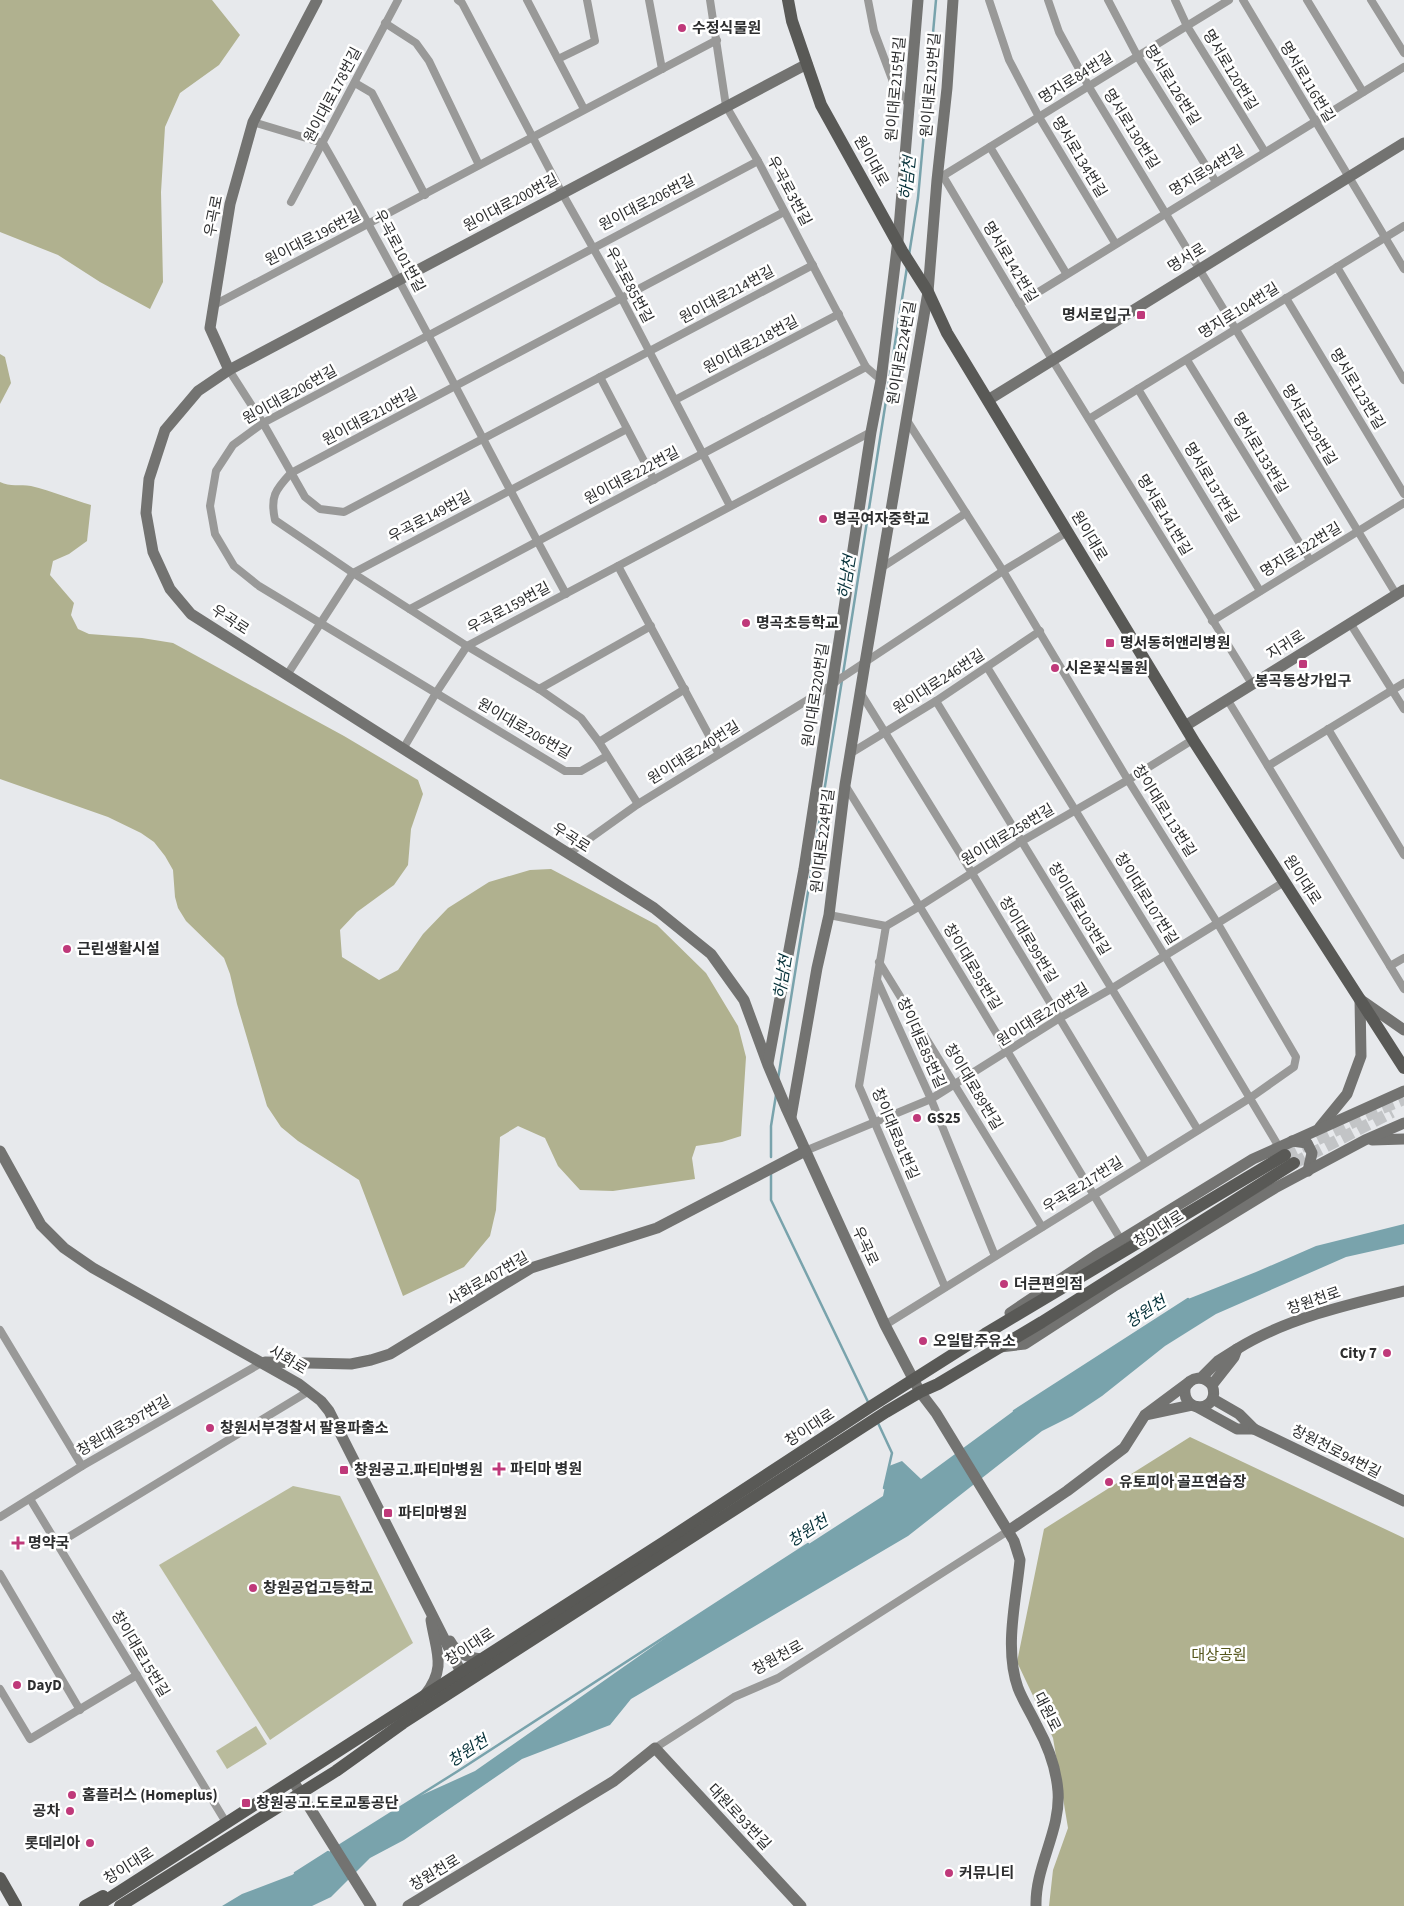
<svg xmlns="http://www.w3.org/2000/svg" width="1404" height="1906" font-family="'Source Sans 3','Noto Sans KR',sans-serif">
  <rect width="100%" height="100%" fill="#e7e9ec"/>
  <g fill="#b9bb9c">
    <path d="M293,1486L340,1496L413,1643L270,1740L159,1565Z"/>
    <path d="M256,1726L267,1744L227,1769L216,1751Z"/>
  </g>
  <g fill="#b0b18f">
    <path d="M0,0H212L240,35L219,65L180,93L165,127L161,192L163,282L150,309L100,282L58,255L0,232Z"/>
    <path d="M0,354L5,357L11,383L0,404Z"/>
    <path d="M0,482C10,487 20,484 31,486C52,491 71,499 91,505L87,541L69,554L53,561L50,575L74,603L71,615L78,629L89,634L142,638L173,643L344,736L418,780L423,794L411,829L408,865L394,885L357,912L340,930L342,957L379,980L398,970L423,934L448,908L489,882L530,870L551,869L657,925L706,973L738,1026L746,1057L741,1136L722,1142L696,1146L692,1158L695,1179L613,1191L580,1190L558,1166L545,1138L518,1126L500,1137L496,1210L490,1236L464,1267L403,1296L359,1180L298,1141L281,1127L267,1106L237,1004L230,974L224,958L186,921L178,908L175,897L173,870L165,856L154,842L141,833L108,817L0,779Z"/>
    <path d="M1190,1437L1404,1538V1906H1049L1053,1870L1068,1828L1053,1738L1017,1662L1044,1529Z"/>
  </g>
  <path fill="#79a3ac" d="M1404,1224V1244L1346,1257L1216,1314L1165,1346L1102,1396L1072,1416L1042,1431L908,1536L631,1699L610,1725L522,1759L404,1840L370,1858L331,1897L312,1906H222L242,1894L292,1875L413,1799L475,1771L682,1626L883,1496L889,1466L902,1461L921,1479L1015,1410L1188,1299L1256,1272L1316,1246Z"/>
  <g fill="none" stroke-linecap="round" stroke-linejoin="round">
    <g stroke="#79a3ac" stroke-width="2.5">
      <path d="M909,255L918,198L936,0"/>
      <path d="M843,674L907,267"/>
      <path d="M778,1079L842,680"/>
      <path d="M771,1157V1126L776,1095"/>
      <path d="M771,1172V1200L869,1404"/>
      <path d="M1014,1411L1188,1299"/>
      <path d="M878,1423L892,1453L884,1488"/>
      <path d="M337,1847L458,1771L808,1544"/>
      <path d="M295,1873L328,1852"/>
    </g>
    <g stroke="#c2c4c6" stroke-width="12" stroke-dasharray="12 6" stroke-linecap="butt">
      <path d="M1285,1155L1382,1108L1404,1099"/>
      <path d="M1294,1163L1392,1112"/>
    </g>
    <g stroke="#999998" stroke-width="8">
      <path d="M458,0L462,3L562,193L622,299L730,506"/>
      <path d="M527,0L584,109"/>
      <path d="M649,0L662,69"/>
      <path d="M710,0L726,106L758,161L866,367L881,380"/>
      <path d="M868,0L874,31L895,87L910,106"/>
      <path d="M989,0L1009,60L1039,117L1115,243"/>
      <path d="M1048,0L1059,32L1089,87L1396,594"/>
      <path d="M1108,0L1138,57L1216,182"/>
      <path d="M1175,0L1187,26L1265,152"/>
      <path d="M1243,0L1404,269"/>
      <path d="M1307,0L1363,92"/>
      <path d="M1371,0L1404,53"/>
      <path d="M385,23L416,43L429,61L479,165"/>
      <path d="M558,59L595,41L587,0"/>
      <path d="M355,83L372,93L425,195"/>
      <path d="M253,122L323,143C408,291 484,444 566,594"/>
      <path d="M990,147L1066,273"/>
      <path d="M943,176L1053,361L1252,684"/>
      <path d="M941,177L1229,0"/>
      <path d="M291,202L398,0"/>
      <path d="M1337,267L1404,380"/>
      <path d="M1286,298L1404,494"/>
      <path d="M1019,304L1404,67"/>
      <path d="M214,305C382,218 549,127 717,40"/>
      <path d="M1187,360L1310,560"/>
      <path d="M229,370L263,423L305,497L320,509L344,512L813,265"/>
      <path d="M600,377L654,480"/>
      <path d="M1138,389L1260,591"/>
      <path d="M675,400L839,314"/>
      <path d="M1089,419L1404,226"/>
      <path d="M618,566L719,754"/>
      <path d="M881,568L966,513"/>
      <path d="M410,609L866,367"/>
      <path d="M1212,621L1404,503"/>
      <path d="M1350,623L1404,709"/>
      <path d="M987,667L1165,956L1279,1147"/>
      <path d="M287,675L353,573L627,429"/>
      <path d="M539,689L651,626"/>
      <path d="M860,692L972,873L1146,1162"/>
      <path d="M1227,699L1404,989"/>
      <path d="M936,701L1198,1130"/>
      <path d="M1328,729L1404,855"/>
      <path d="M599,742L685,689"/>
      <path d="M403,749L436,693L467,646L871,432"/>
      <path d="M851,753L936,701L1040,631"/>
      <path d="M607,756L581,771H565L259,586L234,566L215,534L210,506L216,471L233,445L263,423L758,161"/>
      <path d="M1268,766L1404,683"/>
      <path d="M845,785C939,936 1029,1088 1121,1240"/>
      <path d="M638,804L599,742L581,718L539,689L467,646L353,573L275,520C270,497 275,490 291,473L784,212"/>
      <path d="M568,854L638,804L832,685L838,680L1003,571L1067,532"/>
      <path d="M829,915L886,926L920,906L1022,841L1128,780L1194,739"/>
      <path d="M886,926L859,1086L945,1287"/>
      <path d="M879,962L1042,1227"/>
      <path d="M1390,966L1404,958"/>
      <path d="M877,980L931,1099L995,1256"/>
      <path d="M805,1151L931,1099L1058,1019L1111,989L1284,882"/>
      <path d="M885,1325L1250,1098L1294,1067L1296,1057L1218,924L1128,780L1003,571L906,419"/>
      <path d="M0,1330L82,1466"/>
      <path d="M30,1499L227,1824"/>
      <path d="M0,1517L82,1466L263,1362"/>
      <path d="M57,1544L309,1391"/>
      <path d="M0,1574L80,1710"/>
      <path d="M0,1689L30,1739L137,1675"/>
      <path d="M655,1748L734,1697L778,1678L1008,1531"/>
    </g>
    <g stroke="#737371" stroke-width="11">
      <path d="M807,64L229,370L198,391L165,430L149,479L146,513L153,552L170,589L191,614L654,908L711,954L744,1000L768,1065L787,1110L885,1325L920,1392L936,1413L1008,1531L1014,1541L1020,1560C1016,1601 1004,1648 1018,1688C1023,1701 1031,1713 1037,1726C1048,1746 1056,1767 1058,1791C1061,1831 1035,1866 1036,1906"/>
      <path d="M229,370L210,328L230,204L253,122L317,0"/>
      <path d="M988,400L1404,143"/>
      <path d="M1185,726L1404,590"/>
      <path d="M1361,1000L1404,1030"/>
      <path d="M768,1063L804,869L871,432L881,380L898,240L918,0"/>
      <path d="M791,1117L817,968L829,915L845,785L865,663L928,292L937,180L947,88L953,0"/>
      <path d="M1320,1127L1347,1094L1361,1056L1360,999"/>
      <path d="M1372,1140L1404,1139"/>
      <path d="M1292,1141L1307,1143L1312,1153L1308,1171"/>
      <path d="M0,1151L41,1225L64,1248L93,1268L299,1384L321,1401L329,1411L465,1680"/>
      <path d="M1010,1313L1095,1256L1253,1159L1404,1091"/>
      <path d="M1000,1347L1025,1344L1116,1285L1275,1188L1365,1140L1404,1123"/>
      <path d="M1237,1349C1285,1319 1349,1304 1404,1291"/>
      <path d="M265,1362L351,1364L371,1360L390,1354L531,1268L657,1228L805,1151"/>
      <path d="M1201,1378L1218,1361L1237,1349L1234,1357L1212,1385C1222,1411 1182,1416 1185,1388C1191,1376 1204,1375 1212,1385"/>
      <path d="M1188,1383L1145,1415L1192,1405"/>
      <path d="M1197,1407L1237,1429H1254L1239,1414L1213,1399"/>
      <path d="M1254,1429L1404,1501"/>
      <path d="M1008,1531L1067,1491L1124,1448L1145,1415"/>
      <path d="M450,1641C457,1654 467,1657 481,1659"/>
      <path d="M425,1695C447,1667 436,1652 431,1620"/>
      <path d="M293,1781L371,1906"/>
      <path d="M408,1906L614,1781L655,1748L801,1906"/>
    </g>
    <g stroke="#595956" stroke-width="12">
      <path d="M788,0L792,21L821,105L902,251L928,292L947,333L1195,743L1404,1068"/>
      <path d="M0,1878L16,1906"/>
      <path d="M85,1906L103,1896"/>
      <path d="M97,1906L664,1542L870,1407L985,1334L1285,1155"/>
      <path d="M120,1906L336,1771L403,1723L886,1412L920,1392L938,1384L1042,1322L1294,1163"/>
    </g>
  </g>
  <g fill="#bf397a" stroke="#fff" stroke-width="2">
    <circle cx="682" cy="28" r="5"/>
    <rect x="1136" y="310" width="10" height="10" rx="2.5"/>
    <circle cx="823" cy="519" r="5"/>
    <circle cx="746" cy="623" r="5"/>
    <rect x="1105" y="638" width="10" height="10" rx="2.5"/>
    <rect x="1298" y="659" width="10" height="10" rx="2.5"/>
    <circle cx="1055" cy="668" r="5"/>
    <circle cx="67" cy="949" r="5"/>
    <circle cx="917" cy="1118" r="5"/>
    <circle cx="1004" cy="1284" r="5"/>
    <circle cx="923" cy="1341" r="5"/>
    <circle cx="1387" cy="1353" r="5"/>
    <circle cx="210" cy="1428" r="5"/>
    <path d="M496.5 1461.5h5v5h5v5h-5v5h-5v-5h-5v-5h5z"/>
    <rect x="339" y="1465" width="10" height="10" rx="2.5"/>
    <circle cx="1109" cy="1482" r="5"/>
    <rect x="383" y="1508" width="10" height="10" rx="2.5"/>
    <path d="M15.5 1535.5h5v5h5v5h-5v5h-5v-5h-5v-5h5z"/>
    <circle cx="253" cy="1588" r="5"/>
    <circle cx="17" cy="1685" r="5"/>
    <circle cx="72" cy="1795" r="5"/>
    <rect x="241" y="1798" width="10" height="10" rx="2.5"/>
    <circle cx="70" cy="1811" r="5"/>
    <circle cx="90" cy="1843" r="5"/>
    <circle cx="949" cy="1873" r="5"/>
  </g>
  <g text-anchor="middle" dominant-baseline="central" stroke-width="5" stroke-linejoin="round" paint-order="stroke">
    <g font-size="15" font-weight="bold" fill="#2d2e2f" stroke="#fff" text-anchor="start">
      <text x="692" y="28">수정식물원</text>
      <text x="1131" y="315" text-anchor="end">명서로입구</text>
      <text x="833" y="519">명곡여자중학교</text>
      <text x="756" y="623">명곡초등학교</text>
      <text x="1120" y="643">명서동허앤리병원</text>
      <text x="1065" y="668">시온꽃식물원</text>
      <text x="1303" y="681" text-anchor="middle">봉곡동상가입구</text>
      <text x="77" y="949">근린생활시설</text>
      <text x="927" y="1118">GS25</text>
      <text x="1014" y="1284">더큰편의점</text>
      <text x="933" y="1341">오일탑주유소</text>
      <text x="1377" y="1353" text-anchor="end">City 7</text>
      <text x="220" y="1428">창원서부경찰서 팔용파출소</text>
      <text x="510" y="1469">파티마 병원</text>
      <text x="354" y="1470">창원공고.파티마병원</text>
      <text x="1119" y="1482">유토피아 골프연습장</text>
      <text x="398" y="1513">파티마병원</text>
      <text x="28" y="1543">명약국</text>
      <text x="263" y="1588">창원공업고등학교</text>
      <text x="27" y="1685">DayD</text>
      <text x="82" y="1795">홈플러스 (Homeplus)</text>
      <text x="256" y="1803">창원공고.도로교통공단</text>
      <text x="60" y="1811" text-anchor="end">공차</text>
      <text x="80" y="1843" text-anchor="end">롯데리아</text>
      <text x="959" y="1873">커뮤니티</text>
    </g>
    <g font-size="15" fill="#2d2e2f" stroke="#fff">
      <text transform="translate(1230 70) rotate(59)">명서로120번길</text>
      <text transform="translate(1076 78) rotate(-32)">명지로84번길</text>
      <text transform="translate(1307 82) rotate(59)">명서로116번길</text>
      <text transform="translate(931 85) rotate(-85)">원이대로219번길</text>
      <text transform="translate(1172 85) rotate(58)">명서로126번길</text>
      <text transform="translate(896 89) rotate(-85)">원이대로215번길</text>
      <text transform="translate(333 95) rotate(-62)">원이대로178번길</text>
      <text transform="translate(1131 129) rotate(58)">명서로130번길</text>
      <text transform="translate(1079 157) rotate(59)">명서로134번길</text>
      <text transform="translate(871 161) rotate(61)">원이대로</text>
      <text transform="translate(1207 171) rotate(-31)">명지로94번길</text>
      <text transform="translate(789 191) rotate(62)">우곡로3번길</text>
      <text transform="translate(511 203) rotate(-28)">원이대로200번길</text>
      <text transform="translate(647 203) rotate(-27)">원이대로206번길</text>
      <text transform="translate(214 216) rotate(-79)">우곡로</text>
      <text transform="translate(313 238) rotate(-27)">원이대로196번길</text>
      <text transform="translate(399 251) rotate(62)">우곡로101번길</text>
      <text transform="translate(1187 258) rotate(-32)">명서로</text>
      <text transform="translate(1010 262) rotate(59)">명서로142번길</text>
      <text transform="translate(629 285) rotate(62)">우곡로85번길</text>
      <text transform="translate(727 295) rotate(-28)">원이대로214번길</text>
      <text transform="translate(1239 311) rotate(-32)">명지로104번길</text>
      <text transform="translate(751 345) rotate(-28)">원이대로218번길</text>
      <text transform="translate(902 353) rotate(-80)">원이대로224번길</text>
      <text transform="translate(1357 389) rotate(59)">명서로123번길</text>
      <text transform="translate(290 395) rotate(-29)">원이대로206번길</text>
      <text transform="translate(370 417) rotate(-28)">원이대로210번길</text>
      <text transform="translate(1309 425) rotate(59)">명서로129번길</text>
      <text transform="translate(1260 453) rotate(59)">명서로133번길</text>
      <text transform="translate(632 476) rotate(-28)">원이대로222번길</text>
      <text transform="translate(1211 483) rotate(59)">명서로137번길</text>
      <text transform="translate(1164 515) rotate(59)">명서로141번길</text>
      <text transform="translate(430 517) rotate(-28)">우곡로149번길</text>
      <text transform="translate(1089 536) rotate(59)">원이대로</text>
      <text transform="translate(1301 550) rotate(-31)">명지로122번길</text>
      <text transform="translate(509 608) rotate(-28)">우곡로159번길</text>
      <text transform="translate(230 620) rotate(33)">우곡로</text>
      <text transform="translate(1286 645) rotate(-32)">지귀로</text>
      <text transform="translate(939 682) rotate(-33)">원이대로246번길</text>
      <text transform="translate(816 695) rotate(-81)">원이대로220번길</text>
      <text transform="translate(524 729) rotate(30)">원이대로206번길</text>
      <text transform="translate(694 753) rotate(-32)">원이대로240번길</text>
      <text transform="translate(1164 811) rotate(58)">창이대로113번길</text>
      <text transform="translate(1008 835) rotate(-31)">원이대로258번길</text>
      <text transform="translate(571 838) rotate(32)">우곡로</text>
      <text transform="translate(823 841) rotate(-83)">원이대로224번길</text>
      <text transform="translate(1302 880) rotate(57)">원이대로</text>
      <text transform="translate(1146 899) rotate(58)">창이대로107번길</text>
      <text transform="translate(1079 909) rotate(59)">창이대로103번길</text>
      <text transform="translate(1028 940) rotate(59)">창이대로99번길</text>
      <text transform="translate(972 967) rotate(59)">창이대로95번길</text>
      <text transform="translate(1043 1015) rotate(-32)">원이대로270번길</text>
      <text transform="translate(921 1043) rotate(66)">창이대로85번길</text>
      <text transform="translate(973 1087) rotate(59)">창이대로89번길</text>
      <text transform="translate(895 1134) rotate(67)">창이대로81번길</text>
      <text transform="translate(1083 1185) rotate(-32)">우곡로217번길</text>
      <text transform="translate(1159 1229) rotate(-32)">창이대로</text>
      <text transform="translate(865 1246) rotate(65)">우곡로</text>
      <text transform="translate(488 1279) rotate(-30)">사화로407번길</text>
      <text transform="translate(1314 1301) rotate(-19)">창원천로</text>
      <text transform="translate(288 1360) rotate(31)">사화로</text>
      <text transform="translate(124 1426) rotate(-30)">창원대로397번길</text>
      <text transform="translate(810 1428) rotate(-33)">창이대로</text>
      <text transform="translate(1336 1452) rotate(27)">창원천로94번길</text>
      <text transform="translate(470 1647) rotate(-33)">창이대로</text>
      <text transform="translate(140 1654) rotate(59)">창이대로15번길</text>
      <text transform="translate(778 1658) rotate(-29)">창원천로</text>
      <text transform="translate(1047 1712) rotate(63)">대원로</text>
      <text transform="translate(739 1817) rotate(47)">대원로93번길</text>
      <text transform="translate(129 1866) rotate(-32)">창이대로</text>
      <text transform="translate(435 1873) rotate(-31)">창원천로</text>
    </g>
    <g font-size="15" fill="#55561d" stroke="#fff">
      <text x="1219" y="1655">대상공원</text>
    </g>
    <g font-size="16" font-style="italic" fill="#043038" stroke="#fff">
      <text transform="translate(908 178) rotate(-84)">하남천</text>
      <text transform="translate(847 577) rotate(-81)">하남천</text>
      <text transform="translate(783 977) rotate(-81)">하남천</text>
      <text transform="translate(1146 1312) rotate(-33)">창원천</text>
      <text transform="translate(808 1531) rotate(-33)">창원천</text>
      <text transform="translate(468 1751) rotate(-33)">창원천</text>
    </g>
  </g>
</svg>
